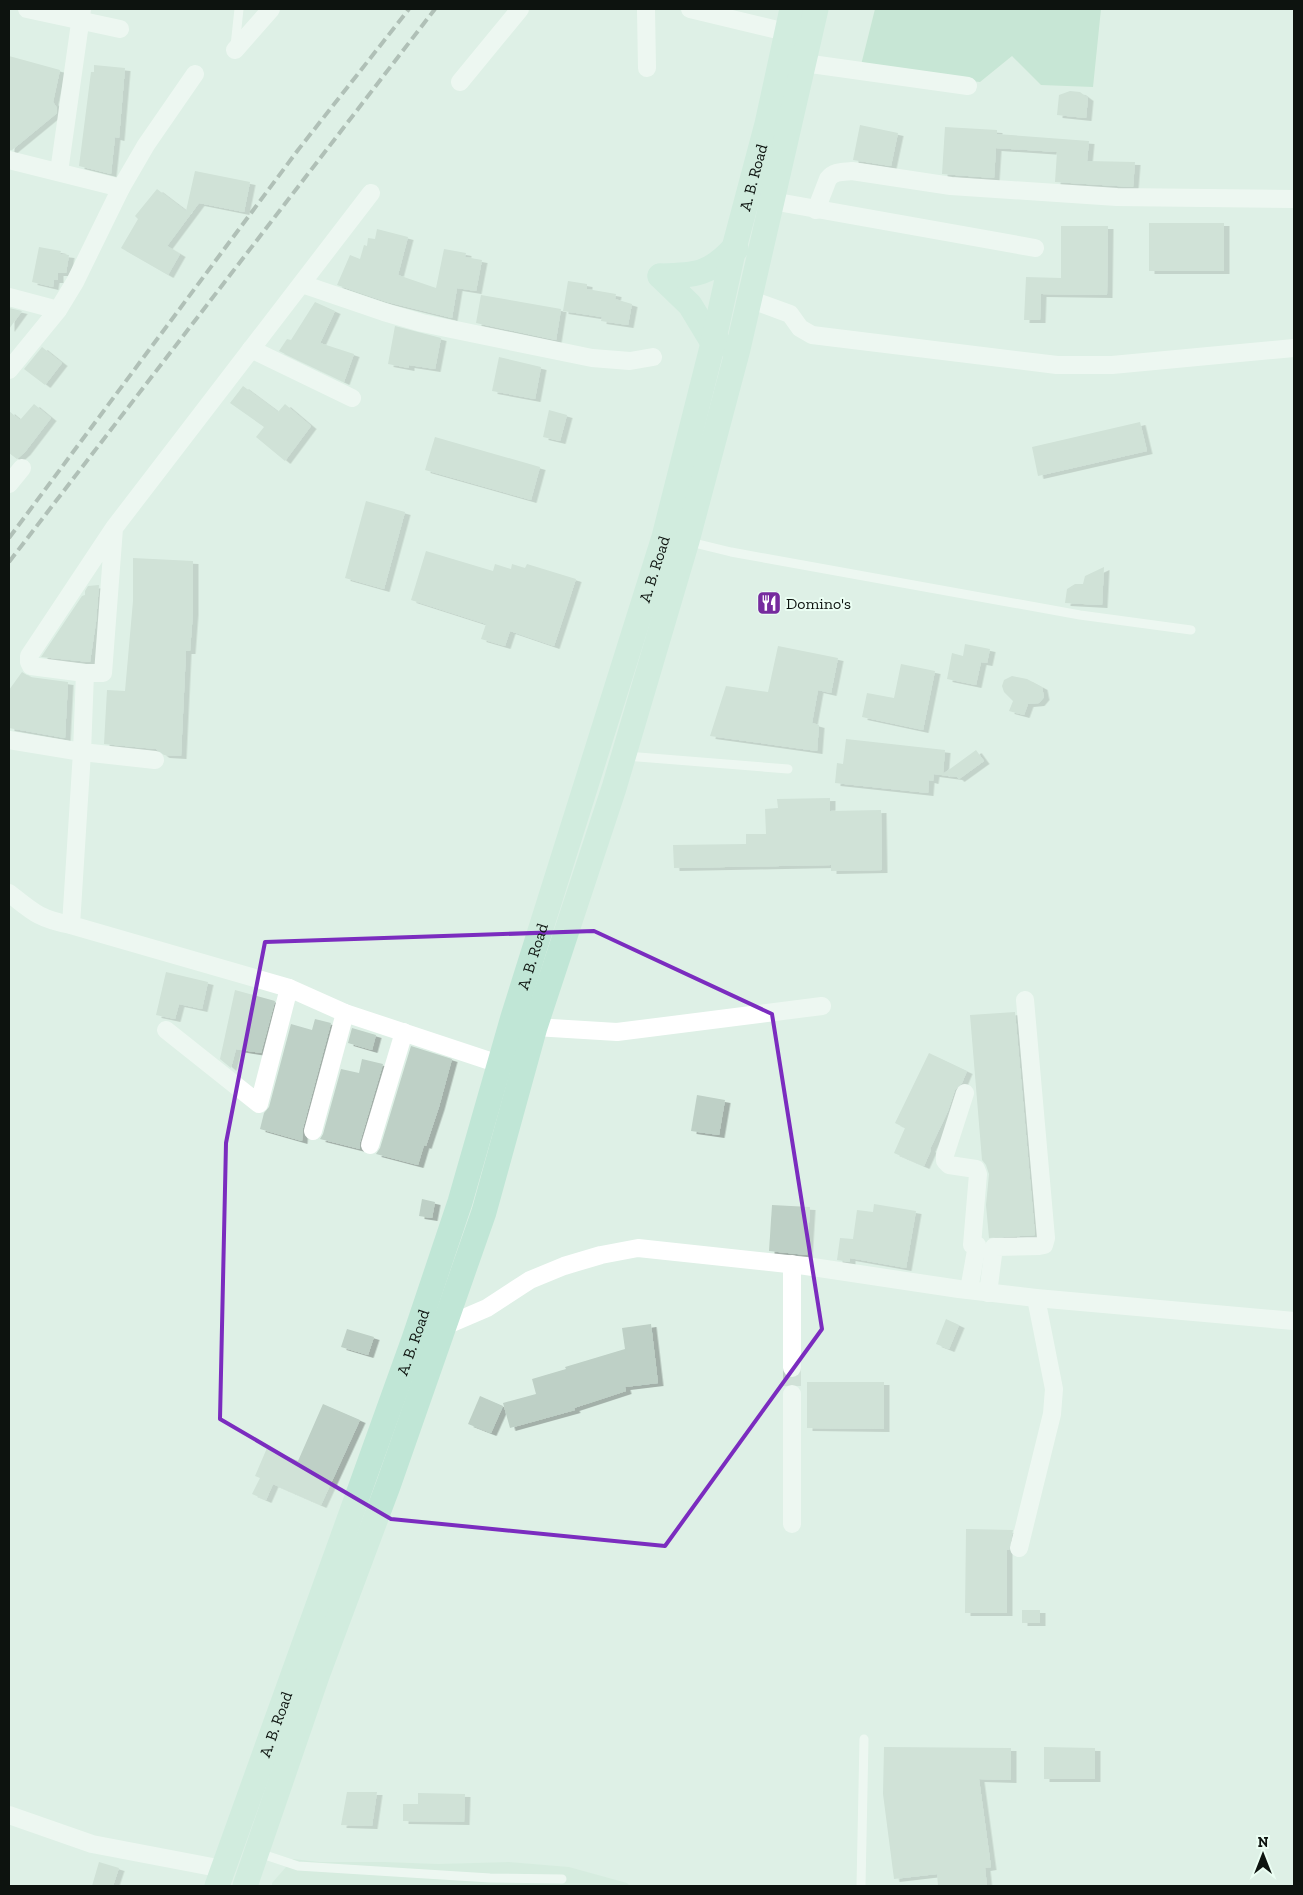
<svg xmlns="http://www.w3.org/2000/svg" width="1303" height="1895" font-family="'Zilla Slab',serif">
  <defs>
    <filter id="shadow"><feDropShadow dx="5.5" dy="3" stdDeviation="0" flood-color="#0004"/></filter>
  </defs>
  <rect width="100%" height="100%" fill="#def0e6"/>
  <path fill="#cce7d8" d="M293,1859L320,1862H385L438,1864L509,1862L569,1867L627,1883L630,1886H272V1883Z"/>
  <path fill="#abd9c0" d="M875,9H1101L1093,87L1041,85L1012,56L980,82L860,69Z"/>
  <g fill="#bed0c6" filter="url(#shadow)">
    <path d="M9,56L60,70L53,102L57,108V113L12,150H9Z"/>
    <path d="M94,65L125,68L119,138L115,137L111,174L79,166L91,72H94Z"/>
    <path d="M1070,91L1080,92L1088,98L1086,118L1057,115L1059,95Z"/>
    <path d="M860,125L898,133L891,166L853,160Z"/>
    <path d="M945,127L997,130V134L1089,141L1087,161L1135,162L1133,187L1055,182L1057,152L996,148L994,178L942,174Z"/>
    <path d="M195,171L250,182L244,212L199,203L167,246L180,254L168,275L121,248L138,219L135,216L157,189L186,211Z"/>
    <rect x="1149" y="223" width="75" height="48"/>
    <path d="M1061,226H1108L1107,295L1041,294L1040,320H1024L1026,277L1061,278Z"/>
    <path d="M377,229L408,237L398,275L436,288L444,249L466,253L465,257L482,260L476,291L457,288L452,318L387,302L337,285L350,255L360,259L364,245L367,246L368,238L375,239Z"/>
    <path d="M39,247L61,251L60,254L69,255L66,273H58V280H54L53,287L32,282Z"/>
    <path d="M568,281L587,284V289L616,294L615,299L632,304L628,325L601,321L602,317L563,311Z"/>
    <path d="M481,295L561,309L556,340L476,323Z"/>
    <path d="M315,302L335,311L320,343L354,354L344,382L279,351L287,339L291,340Z"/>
    <path d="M9,308L22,311L9,329Z"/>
    <path d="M395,326L441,338L435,369L409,365V368L388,364Z"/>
    <path d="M42,347L62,363L45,385L24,369Z"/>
    <path d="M499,357L541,367L535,399L492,391Z"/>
    <path d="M243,386L278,412L285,404L311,426L285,461L256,437L264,427L230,403Z"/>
    <path d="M34,404L51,418L25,452L17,459L9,453V411L20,420Z"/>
    <path d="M549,410L567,415L560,441L543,437Z"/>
    <path d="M1140,422L1147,451L1038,476L1032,447Z"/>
    <path d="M435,437L540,467L531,500L425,470Z"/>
    <path d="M366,501L405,512L384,589L345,578Z"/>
    <path d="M426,551L493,571L495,564L511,569L512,564L525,568L527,564L576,579L554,646L510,631L505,646L481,639L486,624L411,600Z"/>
    <path d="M133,558L193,561V612L190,651H186L181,756L164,755L156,749L104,744L107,690L125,691L133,601Z"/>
    <path d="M1104,567L1102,605L1065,603L1067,589L1075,584H1083L1085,576Z"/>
    <path d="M99,585L96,622L90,662L41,657L82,596L85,595V591L88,586Z"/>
    <path d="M965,644L990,649L987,663L981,662L976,685L947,679L952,653L963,656Z"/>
    <path d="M778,646L838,658L831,693L818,690L812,723L819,725L817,751L710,736L726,686L768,692Z"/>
    <path d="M901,664L935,671L923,730L862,717L867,693L894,698Z"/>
    <path d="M22,672L30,677L68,682L65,738L9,728V690Z"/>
    <path d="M1012,676L1027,679L1042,687L1044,697L1039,703L1028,704L1024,715L1009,711L1013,701L1004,692L1002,686L1004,680Z"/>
    <path d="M846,739L945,750L943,774L976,750L984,761L959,779L957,777L934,774L933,781L929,780L928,793L835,783L837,763L843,764Z"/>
    <path d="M830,798V811L881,810L882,870L831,871V865L674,868L673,845L746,844V834H766L765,809L778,808L777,799Z"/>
    <path d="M166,972L208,982L202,1009L179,1004L175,1019L156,1015Z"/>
    <path d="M235,990L275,1001L261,1053L236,1049L231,1068L220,1059Z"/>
    <path d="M1015,1012L1035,1235L989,1238L986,1205L989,1174L986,1165L982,1160L970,1015Z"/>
    <path d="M315,1019L331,1023L303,1128L302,1141L260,1129L264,1113L269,1107L291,1024L312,1030Z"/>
    <path d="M352,1028L376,1035L372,1050L348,1043Z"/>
    <path d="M411,1046L452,1059L439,1107L426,1146L424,1145L418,1165L376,1154L380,1148Z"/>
    <path d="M929,1053L967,1071L962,1083L955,1090L948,1111L930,1149L931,1150L924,1166L894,1153L905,1128L895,1123Z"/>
    <path d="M362,1059L383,1064L360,1142V1149L320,1139L323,1134L341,1069L359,1073Z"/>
    <path d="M697,1095L725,1100L719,1135L691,1131Z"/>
    <path d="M422,1199L435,1202L432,1218L419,1216Z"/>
    <path d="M874,1204L916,1211L906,1268L850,1258V1262L837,1260L840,1238L853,1239L857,1210L873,1212Z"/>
    <path d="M772,1205L810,1207L807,1255L769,1251Z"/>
    <path d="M946,1319L959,1325L949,1349L936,1344Z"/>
    <path d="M651,1324L658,1383L625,1387L626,1391L574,1408L575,1410L510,1428L503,1403L536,1394L532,1379L566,1369L565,1367L625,1349L622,1328Z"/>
    <path d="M347,1329L374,1337L368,1355L341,1347Z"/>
    <path d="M807,1382H884V1429L807,1428Z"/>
    <path d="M480,1396L503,1406L491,1433L468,1424Z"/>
    <path d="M323,1404L360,1420L321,1505L273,1484L266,1500L252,1494L260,1478L255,1476L267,1448L298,1461Z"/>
    <path d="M966,1529L1013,1530L1009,1550H1007V1613H965Z"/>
    <rect x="1022" y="1610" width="18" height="13"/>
    <path d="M884,1747L1011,1748V1780L979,1779L991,1867L985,1868L987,1886H938L937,1874L894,1879L883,1794Z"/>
    <path d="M1044,1747L1095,1748V1779H1044Z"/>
    <path d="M347,1792H377L372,1826L341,1825Z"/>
    <path d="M418,1793L465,1794L464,1822L403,1821V1804H418Z"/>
    <path d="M99,1862L119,1868L113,1886H92Z"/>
  </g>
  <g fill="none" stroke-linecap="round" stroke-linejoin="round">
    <path stroke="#bfcfc6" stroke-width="18" stroke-dasharray="18 9" stroke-linecap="butt" d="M792,1368V1394"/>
    <g stroke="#fff" stroke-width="9">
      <path d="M235,46L239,9"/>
      <path d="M690,542L731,552L1080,615L1191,630"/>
      <path d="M626,756L788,769"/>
      <path d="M259,1853L298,1866L490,1878L562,1879"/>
      <path d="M861,1886L864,1739"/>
    </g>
    <g stroke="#fff" stroke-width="18">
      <path d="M27,9L120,29"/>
      <path d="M646,9L647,68"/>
      <path d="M690,9L786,32"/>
      <path d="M235,50L271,9"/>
      <path d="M804,63L968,86"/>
      <path d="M460,82L520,9"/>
      <path d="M9,160L121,188L146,145L195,74"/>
      <path d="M59,172L82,9"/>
      <path d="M772,201L1035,248"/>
      <path d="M816,210L828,179C834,171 843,172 852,171L951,186L1117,197L1294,199"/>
      <path d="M302,284L384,312L422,323L592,358L630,361L653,357"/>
      <path d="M9,297L58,310"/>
      <path d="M749,299L790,314L800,328L812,335L1057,365H1112L1294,348"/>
      <path d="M251,349L352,398"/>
      <path d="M9,370L58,310L75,282L121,188"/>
      <path d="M9,484L22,468"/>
      <path d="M114,528L29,656V662L31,666L85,673H103L114,528L371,193"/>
      <path d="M85,673L82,752L155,760"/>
      <path d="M9,740L82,752L71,925L289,988L345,1013L499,1064"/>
      <path d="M9,893C33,912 39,919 71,925"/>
      <path d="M535,1027L617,1032L822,1006"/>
      <path d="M166,1030L259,1104L289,988"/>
      <path d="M965,1093L945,1155V1161L949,1165L976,1169L978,1174L972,1245H977L969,1290"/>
      <path d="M313,1131L345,1013"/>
      <path d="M370,1145L404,1032"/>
      <path d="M792,1264V1368"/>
      <path d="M988,1293L994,1247L1039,1246L1044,1245L1046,1238L1025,1000"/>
      <path d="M445,1326L487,1308L530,1280L564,1266L601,1255L638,1248L806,1266L959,1289L1036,1298L1294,1321"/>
      <path d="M792,1394V1524"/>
      <path d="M1019,1548L1052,1414L1054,1389L1036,1298"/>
      <path d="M9,1815L92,1844L223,1869"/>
    </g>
    <g stroke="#c0e6d6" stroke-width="25">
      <path d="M660,276L690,305L713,343L720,344"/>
      <path d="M660,276C696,275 709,275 734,248L736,249"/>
      <path id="s1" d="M217,1886L414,1339L460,1202L513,1017L664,537L713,343L734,248L767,124L792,9"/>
      <path d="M245,1886L318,1673L388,1486L484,1212L535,1027L614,788L687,541L738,349L816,9"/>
    </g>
    <g stroke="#79857e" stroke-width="4" stroke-dasharray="10 5" stroke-linecap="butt">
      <path d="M9,538L298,150L409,9"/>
      <path d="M9,562L435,9"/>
    </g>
  </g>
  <path d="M0 0H1303V1895H0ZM594,931L772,1014L822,1329L665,1546L391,1519L220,1419L226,1143L265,942Z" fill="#def0e6" fill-opacity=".55" fill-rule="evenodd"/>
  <path fill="none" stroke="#7b2cbf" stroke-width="4" stroke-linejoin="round" d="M594,931L772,1014L822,1329L665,1546L391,1519L220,1419L226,1143L265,942Z"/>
  <defs>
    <symbol id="restaurant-square" viewBox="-11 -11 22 22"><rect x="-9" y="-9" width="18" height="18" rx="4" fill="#762b9e" stroke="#ebfef3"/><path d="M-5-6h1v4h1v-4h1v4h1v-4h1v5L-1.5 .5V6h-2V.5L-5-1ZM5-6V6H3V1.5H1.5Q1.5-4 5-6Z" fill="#fff"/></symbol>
  </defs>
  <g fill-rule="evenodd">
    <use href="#restaurant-square" x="755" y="589" width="28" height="28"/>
  </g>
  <g text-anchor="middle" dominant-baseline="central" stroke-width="4" stroke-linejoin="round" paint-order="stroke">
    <g font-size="16" fill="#0d130f" stroke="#ebfef3">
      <text stroke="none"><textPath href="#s1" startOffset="1792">A. B. Road</textPath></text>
      <text stroke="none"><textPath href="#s1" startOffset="1388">A. B. Road</textPath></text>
      <text stroke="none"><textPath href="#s1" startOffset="982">A. B. Road</textPath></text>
      <text stroke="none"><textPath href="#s1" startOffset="578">A. B. Road</textPath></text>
      <text stroke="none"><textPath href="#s1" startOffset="172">A. B. Road</textPath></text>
    </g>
    <g font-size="16" fill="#0d130f" stroke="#ebfef3" text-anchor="start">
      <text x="786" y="603">Domino's</text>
    </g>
  </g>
  <rect width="1303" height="1895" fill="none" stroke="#0d130f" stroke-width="20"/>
  <g transform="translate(1263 1855)" stroke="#ebfef3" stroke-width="4" paint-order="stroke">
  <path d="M0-4L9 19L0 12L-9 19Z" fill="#0d130f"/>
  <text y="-8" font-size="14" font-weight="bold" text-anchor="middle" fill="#0d130f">N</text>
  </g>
</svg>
